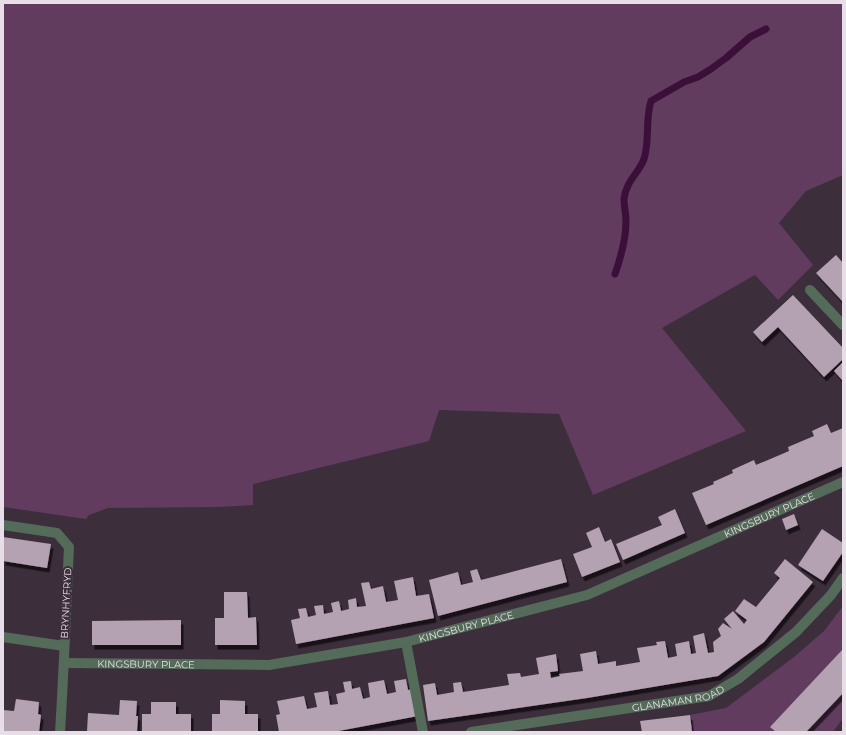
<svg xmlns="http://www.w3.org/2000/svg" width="846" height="735" font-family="Montserrat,sans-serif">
  <defs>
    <filter id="shadow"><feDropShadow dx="2.5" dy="4.5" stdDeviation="0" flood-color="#0009"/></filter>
  </defs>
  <rect width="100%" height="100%" fill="#3d2e3c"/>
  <g fill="#613c5f">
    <path d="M3,3H843V175L806,191L779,223L813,265L778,300L755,275L662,328L746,431L593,495L559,414L439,410L429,441L253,484V505L219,507L108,508L89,515L86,519L3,507Z"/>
    <path d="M843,606V718L833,732H692L690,715L726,708L794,657L824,631Z"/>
  </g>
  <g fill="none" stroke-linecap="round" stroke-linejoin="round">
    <path stroke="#3b0f3a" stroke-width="7" d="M615,274C621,257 626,239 626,221C626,214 624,206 624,199C626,181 639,173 644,159C650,140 645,120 651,101L684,82L698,77L711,69L726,58L750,37L766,29"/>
  </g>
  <g fill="#b4a1b2" filter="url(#shadow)">
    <path d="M836,255L843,263V302L816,273Z"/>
    <path d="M793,295L843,348V359L824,377L778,327L762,342L753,332Z"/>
    <path d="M843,362V381L834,371Z"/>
    <path d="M827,424L831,433L843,428V466L706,525L692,493L714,484L713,482L733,473L732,470L754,460L756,465L789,451L788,447L814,436L812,431Z"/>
    <path d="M675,509L685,533L623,560L616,544L662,525L658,517Z"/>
    <path d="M794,514L798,525L786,530L782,519Z"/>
    <path d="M599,527L605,542L611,539L620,562L582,577L573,554L592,547L586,533Z"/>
    <path d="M822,529L843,543V552L823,581L798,565Z"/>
    <path d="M3,537L51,544L47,568L3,561Z"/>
    <path d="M561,559L567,582L438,616L429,580L458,572L461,585L473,582L470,571L477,569L481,580Z"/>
    <path d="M785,559L813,582L764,642L718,676L587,698L428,721L423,685L435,683L437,695L454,692L453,683L461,682L463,692L509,685L507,674L520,673L521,677L539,674L536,658L556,654L558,671L550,672L551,678L560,676L559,674L583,671L580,654L596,651L598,664L616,661V666L640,662L637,648L657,645L656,642L665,641L668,658L677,656L675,644L689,641L691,654L696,653L693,636L704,633L708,653L714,652L713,642L721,636L718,629L723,623L732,629L724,619L733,611L744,624L747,620L735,611L744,599L756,607L780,578L774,573Z"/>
    <path d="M413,577L416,596L429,594L434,618L296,644L291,620L300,618L298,609L306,608L308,617L316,615L314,606L323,605L324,614L333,612L331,603L339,601L341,611L349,609L348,600L356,598L357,607L366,606L361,583L369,582L371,589L383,586L386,602L398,600L394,581Z"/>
    <path d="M224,592H247L248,618L256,617L257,645H215V618H224Z"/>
    <path d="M181,620V645H92V621Z"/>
    <path d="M843,649V693L806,732H776L770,727Z"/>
    <path d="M406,679L408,690L413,689L418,716L333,732H279L276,715L280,714L277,701L304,696L307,709L317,707L314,693L328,691L330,705L338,704L336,694L345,692L343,682L351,681L352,689L360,687L363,699L370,697L368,683L384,680L387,694L396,692L394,681Z"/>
    <path d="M16,699L39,702L38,714L41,715L39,732H3V710L14,711Z"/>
    <path d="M120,700L137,701L136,716H138L137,732H87L88,713L119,715Z"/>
    <path d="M220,700L245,701V714H258V732H212V714H220Z"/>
    <path d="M151,702H176V714H191V732H142V714H151Z"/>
    <path d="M690,715L692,732H642L640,721Z"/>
  </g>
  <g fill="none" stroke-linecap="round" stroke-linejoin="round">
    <g stroke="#536b58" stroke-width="10">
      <path d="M810,290L843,325"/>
      <path d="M3,525L57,533L69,547C66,609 64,670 60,732"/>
      <path d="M3,637L64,646"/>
      <path d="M406,642L423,732"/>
      <path id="s1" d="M65,663L269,665L406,642L587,595L843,482"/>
      <path id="s2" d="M471,732L709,696L738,679L796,632L831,595L843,578"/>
    </g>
  </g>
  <g text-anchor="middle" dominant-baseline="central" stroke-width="4" stroke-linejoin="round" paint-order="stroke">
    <g font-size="10" fill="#e8dee7" stroke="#3d2e3c">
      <text stroke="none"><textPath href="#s1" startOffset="729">KINGSBURY PLACE</textPath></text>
      <text transform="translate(66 603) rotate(-87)">BRYNHYFRYD</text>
      <text stroke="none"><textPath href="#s1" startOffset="405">KINGSBURY PLACE</textPath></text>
      <text stroke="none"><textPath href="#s1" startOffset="81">KINGSBURY PLACE</textPath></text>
      <text stroke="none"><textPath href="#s2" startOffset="210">GLANAMAN ROAD</textPath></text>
    </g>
  </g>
  <rect width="846" height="735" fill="none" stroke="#e8dee7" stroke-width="8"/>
</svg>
